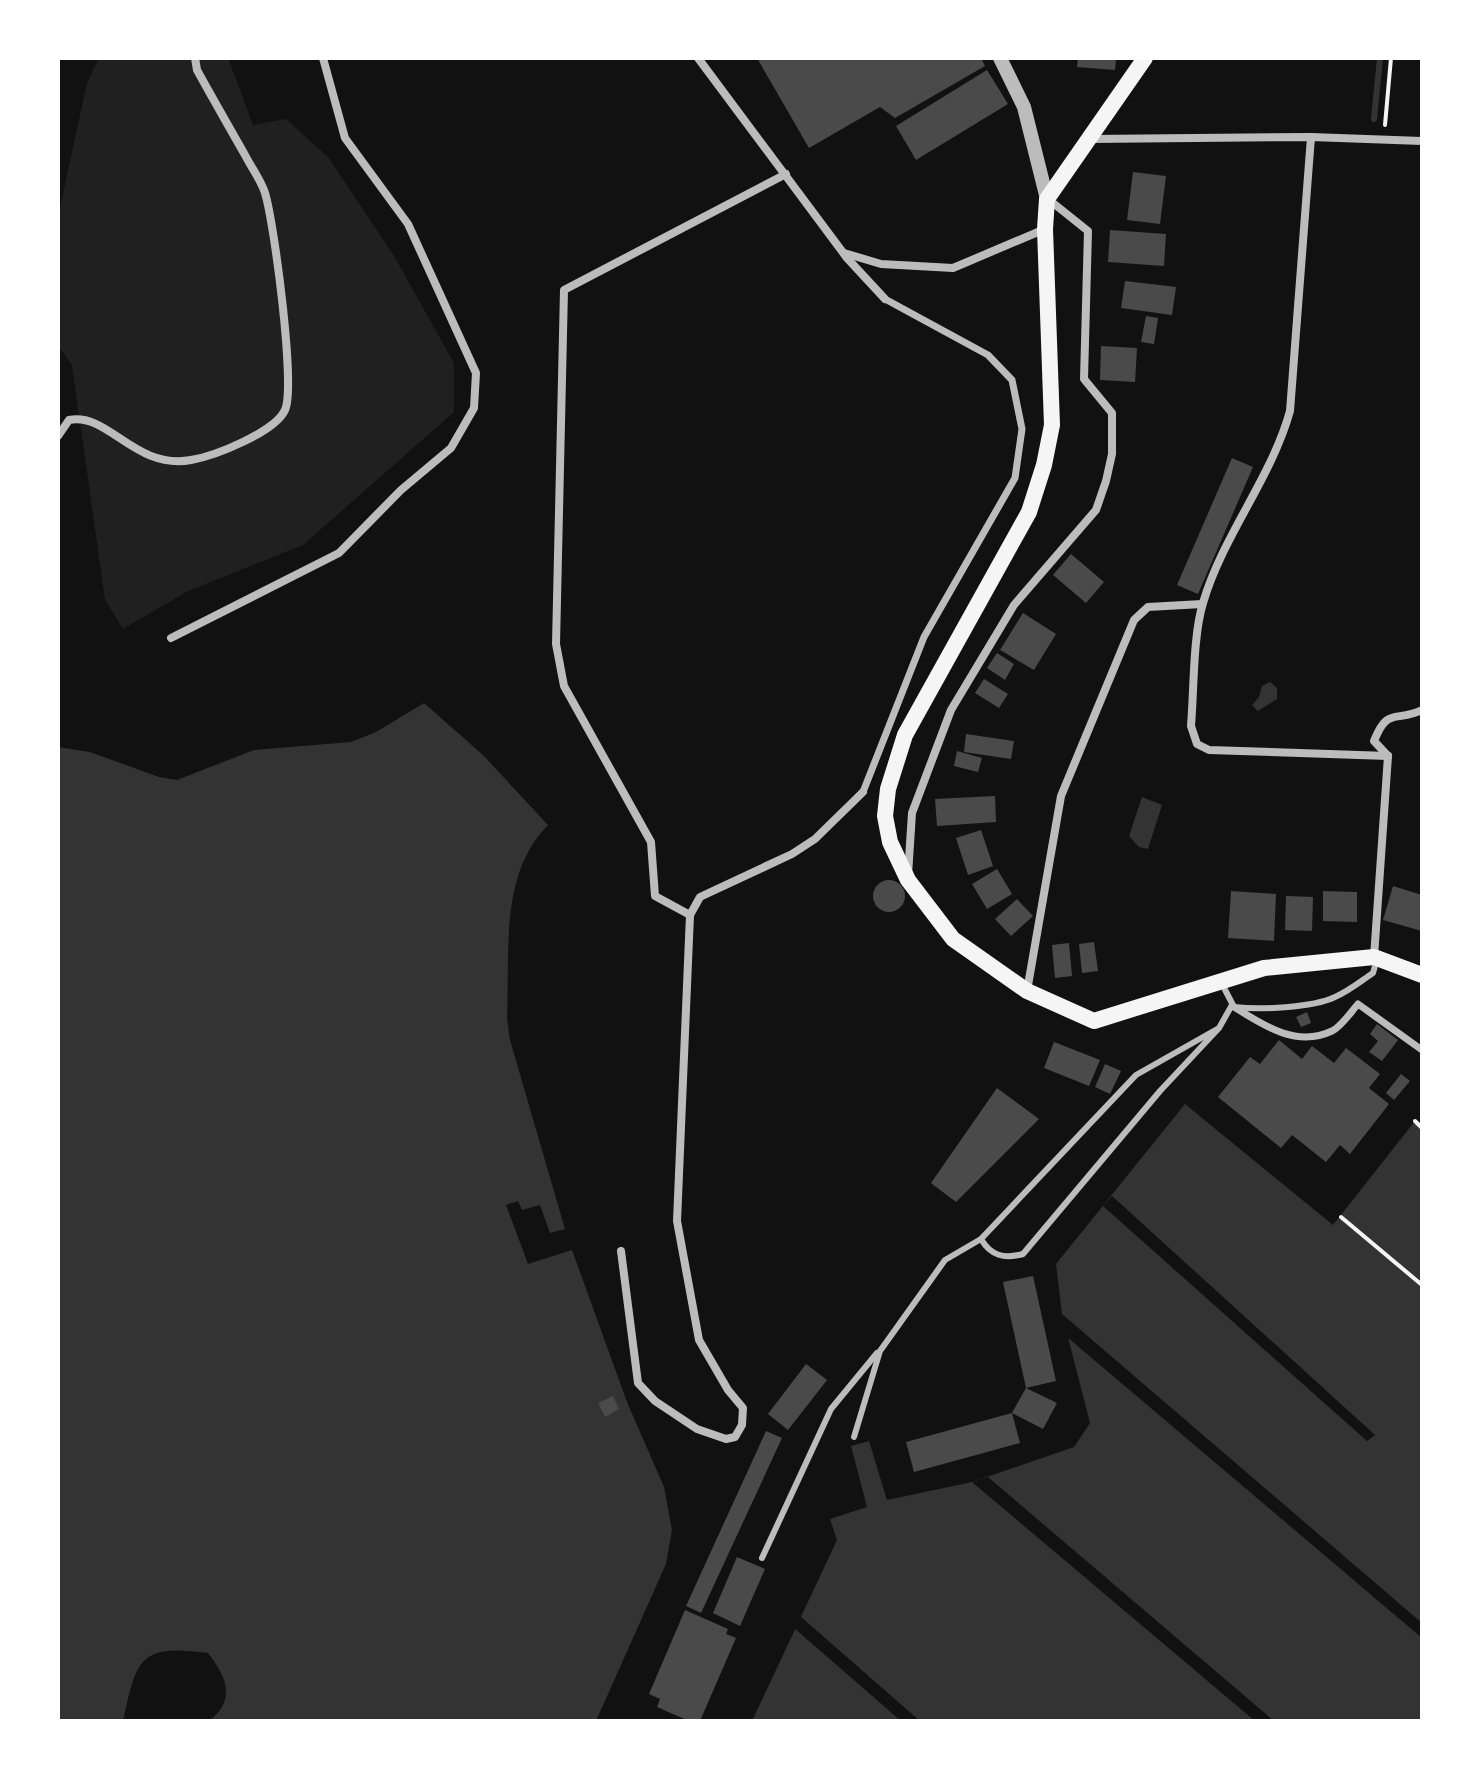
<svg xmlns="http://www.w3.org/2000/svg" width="1480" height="1779" font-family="Roboto,sans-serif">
  <rect width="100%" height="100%" fill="#111"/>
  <path fill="#202020" d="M99,58H228L253,125L286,119L328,157L394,256L454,363V412L303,545L188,591L123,629L105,600L72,365L58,346V217L87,83Z"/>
  <g fill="#333">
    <path d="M1270,682L1277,688V699L1258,711L1252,705L1259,697L1262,686Z"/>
    <path d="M424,703L484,756L548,825C499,874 510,954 507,1019L510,1040L565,1229L550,1233L540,1205L522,1210L518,1201L506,1205L528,1264L572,1250L627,1402L664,1487L672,1530L666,1564L596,1721H209C237,1699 226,1676 208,1653C139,1644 137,1658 123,1721H58V747L90,752L159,777L177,780L254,750L351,742L376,732Z"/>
    <path d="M1142,797L1162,805L1148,849L1139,847L1129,836Z"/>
    <path d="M1185,1104L1333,1225L1415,1121L1422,1128V1721H752L837,1540L830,1519L867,1507L851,1446L869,1441L887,1500L972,1482L1074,1447L1090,1423L1062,1314L1056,1264Z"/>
  </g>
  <g fill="#111">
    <path d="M1112,1196L1375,1435L1367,1441L1103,1206Z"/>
    <path d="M1062,1314L1422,1623V1638L1067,1337Z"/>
    <path d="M988,1477L1274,1721H1255L972,1482Z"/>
    <path d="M800,1616L920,1721H901L794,1628Z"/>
  </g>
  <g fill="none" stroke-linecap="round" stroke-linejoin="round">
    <path stroke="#333" stroke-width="6" d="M1374,119L1380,58"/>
  </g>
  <g fill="#4a4a4a">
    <path d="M757,58H981L985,66L895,118L880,107L809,148Z"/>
    <path d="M1078,58H1116L1115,70L1077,67Z"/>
    <path d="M987,70L1008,104L916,160L896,126Z"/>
    <path d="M1133,172L1166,176L1160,224L1127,220Z"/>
    <path d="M1110,230L1166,234L1164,266L1108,262Z"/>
    <path d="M1125,281L1176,287L1172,315L1121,308Z"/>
    <path d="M1146,316L1158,318L1154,344L1141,342Z"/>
    <path d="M1101,346L1137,348L1135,382L1100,380Z"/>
    <path d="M1232,458L1253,467L1198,594L1177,585Z"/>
    <path d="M1071,554L1104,582L1086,603L1053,575Z"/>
    <path d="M1023,613L1056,634L1034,670L1000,650Z"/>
    <path d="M997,653L1014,664L1005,680L987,668Z"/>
    <path d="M984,679L1008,694L999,708L975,693Z"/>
    <path d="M966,734L1014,741L1011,759L964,752Z"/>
    <path d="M957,751L982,758L978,772L954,766Z"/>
    <path d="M995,796L996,822L937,826L935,799Z"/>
    <path d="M981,830L993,866L968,875L956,838Z"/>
    <path d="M997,869L1012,894L987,909L972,884Z"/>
    <circle cx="889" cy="896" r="16"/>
    <path d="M1393,886L1422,895V931L1383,920Z"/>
    <path d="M1231,891L1276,894L1274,941L1228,938Z"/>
    <path d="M1323,891L1357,892V922L1323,921Z"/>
    <path d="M1286,896L1313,897L1312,931L1285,930Z"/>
    <path d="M1017,899L1033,916L1011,936L995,919Z"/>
    <path d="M1094,942L1098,971L1082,973L1079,944Z"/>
    <path d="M1069,943L1072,976L1055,978L1052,945Z"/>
    <path d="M1307,1012L1311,1023L1301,1027L1296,1017Z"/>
    <path d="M1377,1024L1398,1040L1382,1061L1369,1052L1378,1041L1370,1034Z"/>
    <path d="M1279,1040L1302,1059L1312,1046L1334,1063L1346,1048L1380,1074L1369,1088L1389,1104L1350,1154L1340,1145L1326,1162L1292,1135L1281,1148L1218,1097L1250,1057L1260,1064Z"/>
    <path d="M1054,1042L1100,1060L1089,1086L1044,1068Z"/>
    <path d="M1105,1064L1121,1071L1110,1094L1095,1087Z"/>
    <path d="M1401,1074L1410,1081L1394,1100L1386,1093Z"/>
    <path d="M997,1088L1039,1119L956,1202L931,1183Z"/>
    <path d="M1033,1276L1056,1381L1026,1388L1003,1282Z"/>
    <path d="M806,1364L827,1380L788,1430L768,1414Z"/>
    <path d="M1026,1388L1057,1403L1043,1429L1012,1413Z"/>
    <path d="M613,1396L619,1409L605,1417L598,1403Z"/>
    <path d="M1012,1413L1020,1443L914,1472L906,1442Z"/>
    <path d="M766,1431L782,1438L701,1613L686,1606Z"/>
    <path d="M737,1557L765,1569L740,1626L713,1613Z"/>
    <path d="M685,1610L728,1629L726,1634L736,1638L700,1721H689L657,1707L660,1699L649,1694Z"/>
  </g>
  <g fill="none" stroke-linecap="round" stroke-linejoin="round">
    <g stroke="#f5f5f5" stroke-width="4">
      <path d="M1385,125L1391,58"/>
      <path d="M1415,1121L1422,1128"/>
      <path d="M1341,1217L1422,1285"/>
    </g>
    <g stroke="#bcbcbc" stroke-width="6">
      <path d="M1222,984L1234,1007C1259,1010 1312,1008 1335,997C1349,991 1361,981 1373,973L1377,959"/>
      <path d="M1219,1028L1136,1075L981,1239C991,1256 1004,1259 1023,1254L1160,1091L1219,1028L1232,1005"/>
      <path d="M854,1437L880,1351L945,1260L981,1239"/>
      <path d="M762,1558L831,1409L877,1353"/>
    </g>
    <g stroke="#bcbcbc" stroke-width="7">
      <path d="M863,792L924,637L1015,478L1022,429L1012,380L988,355L885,299"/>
      <path d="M1234,1007C1263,1025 1296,1048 1332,1031C1341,1027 1351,1012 1358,1004L1422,1050"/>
    </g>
    <g stroke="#bcbcbc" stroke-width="8">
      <path d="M698,58L847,258L885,299"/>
      <path d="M1311,137L1290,411C1271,479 1223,535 1203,603C1193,635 1194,690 1191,726L1197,744L1209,750L1388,756"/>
      <path d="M1090,139L1311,137L1422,141"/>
      <path d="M844,253L881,264L953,268L1045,229"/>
      <path d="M58,436L69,420C109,412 134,470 191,460C215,456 275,432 285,410C296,387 274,222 265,193C261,180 251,167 245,155C229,127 213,99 197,70L195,58"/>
      <path d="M171,638L339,553L401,490L451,448L474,408L476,373L408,224L345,138L323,58"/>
      <path d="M1388,756L1374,741C1388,706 1395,723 1422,710"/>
      <path d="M908,875L912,813L951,710L1014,605L1096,510L1106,481L1112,454V413L1084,379L1088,231L1048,199"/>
      <path d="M690,915L655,896L651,842L564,686L556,644L564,290L786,174"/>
      <path d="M1374,957L1388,756"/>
      <path d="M1027,991L1061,796L1134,620L1148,607L1202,604"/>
      <path d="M621,1251L638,1383L655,1401L697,1429L726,1439L735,1437L742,1425L743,1408L728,1390L699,1340L677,1221L690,915L700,897L792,854L815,839L863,792"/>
    </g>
    <path stroke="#bcbcbc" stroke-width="14" d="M1000,58L1024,107L1047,199"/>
    <path stroke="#f5f5f5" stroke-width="16" d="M1145,58L1047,199L1045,229L1052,425L1044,465L1029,512L905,735L888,789L885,816L890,842L908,880L953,939L1027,991L1094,1021L1264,968L1374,957L1422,975"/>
  </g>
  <rect width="1480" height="1779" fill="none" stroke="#ffffff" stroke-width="120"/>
</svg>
